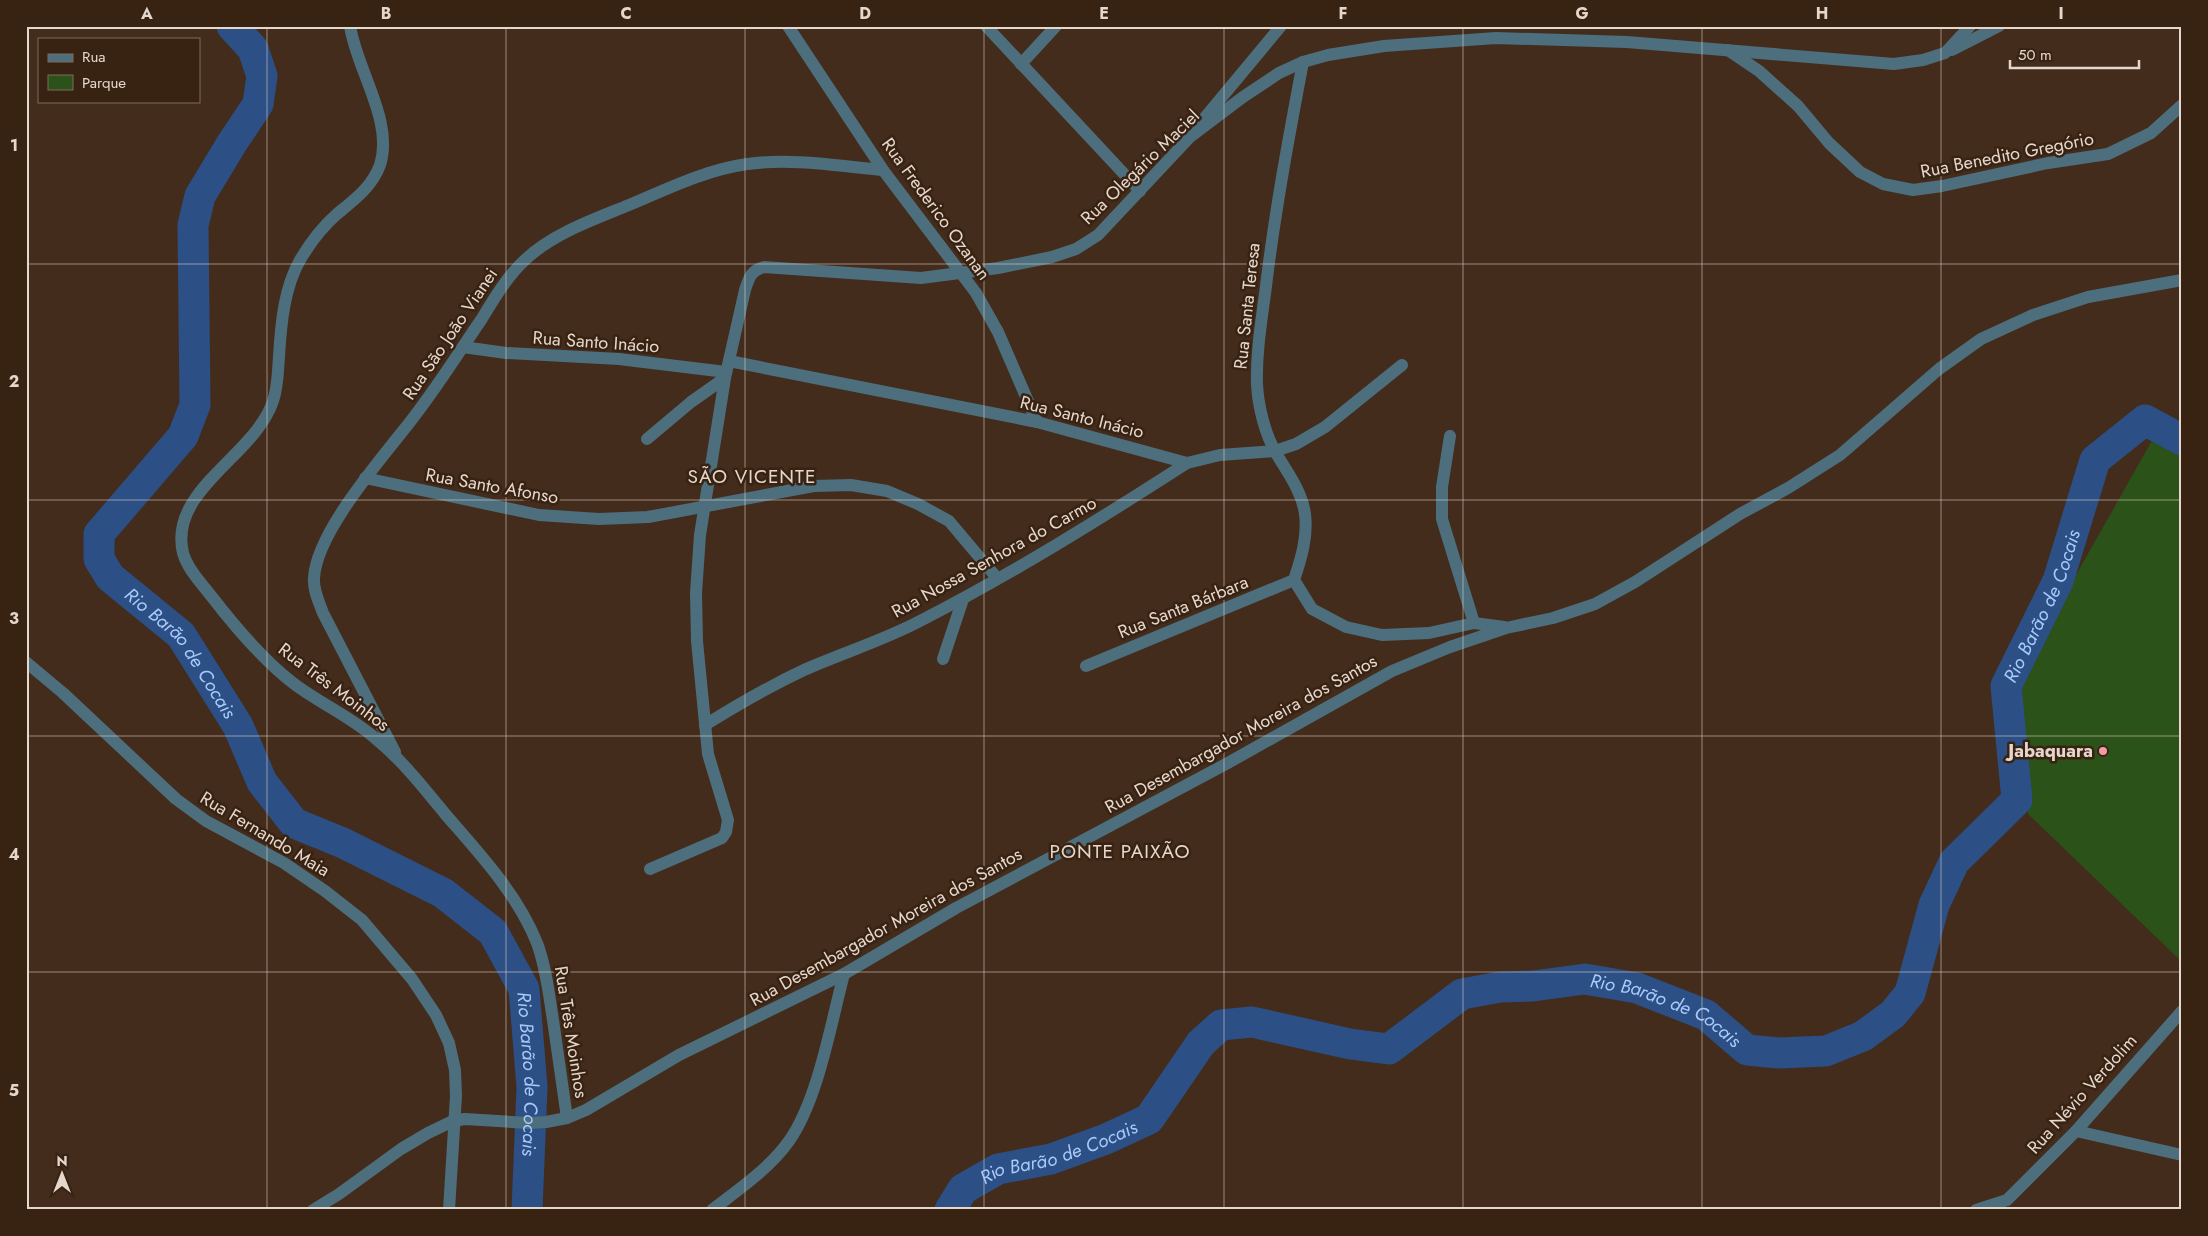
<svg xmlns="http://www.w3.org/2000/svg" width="2208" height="1236" font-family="Jost,sans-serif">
  <rect width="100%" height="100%" fill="#432c1c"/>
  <path fill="#2b5218" d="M2154,437L2182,453V962L2028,814L2019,688L2076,575Z"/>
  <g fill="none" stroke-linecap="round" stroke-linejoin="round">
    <g stroke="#2c4f85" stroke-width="31">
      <path id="s1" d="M232,26L253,49L262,76L258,104L232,143L200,196L193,225L195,405L183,436L99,534V559L110,577L181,635L238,726L262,782L294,823L343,843L443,893L493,932L524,989L532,1087L527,1210"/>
      <path id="s2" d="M950,1210L963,1189L998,1169L1051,1159L1106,1139L1149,1119L1201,1043L1221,1025L1252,1022L1350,1044L1389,1049L1462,994L1500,987L1533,986L1585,979L1637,988L1706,1015L1747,1050L1779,1053L1826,1051L1863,1036L1893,1014L1910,993L1934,905L1954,862L2017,800L2006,686L2058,581L2095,460L2145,420L2182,440"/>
    </g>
    <g stroke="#4d6f7d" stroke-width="12">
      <path d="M350,26C357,71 394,121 380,165C372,187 354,200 337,214C322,227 310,243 300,260C284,288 281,324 279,356C278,370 278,387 273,401C255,456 168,490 183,553C188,570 202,584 212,597C236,628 262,659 293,683C319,703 350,716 375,738C402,760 424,788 446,815C480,854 518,895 537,943C546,967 549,995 553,1020C558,1053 562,1085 567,1118"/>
      <path d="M788,26L883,170L976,293L998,332L1037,422"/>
      <path d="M986,26L1140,191"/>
      <path d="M1728,50L1759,71L1798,106L1829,143L1860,172L1883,184L1913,190L1942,186L2048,163L2108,154L2151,133L2182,105"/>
      <path d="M1952,50L1999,26"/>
      <path d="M1303,62C1289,136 1275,211 1266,286C1262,318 1256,351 1257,384C1258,406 1265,434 1276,453C1287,472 1302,491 1305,514C1308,537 1301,559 1294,580L1312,609L1346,627L1382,635L1429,633L1474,623L1504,627"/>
      <path d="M1021,64L1056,26"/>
      <path d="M1202,121L1281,26"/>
      <path d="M463,347L506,353L619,359L726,372"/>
      <path d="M729,361L1037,422L1187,463L1220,455L1275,451L1296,444L1325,427L1402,365"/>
      <path d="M1450,436L1442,487V519L1474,623"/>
      <path d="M647,439L691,402L725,378"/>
      <path d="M365,478L539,515L599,519L648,517L814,486L851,485L887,491L918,504L949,521L997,578"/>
      <path d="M943,659L963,599"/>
      <path d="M26,662L63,693L176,799L206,821L284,863L325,891L362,920L412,979L436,1015L449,1043L455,1070L456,1096L449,1210"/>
      <path d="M1086,666L1294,580"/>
      <path d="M705,725C737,705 770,686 804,670C842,653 882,641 920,621C1012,574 1100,519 1187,463"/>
      <path d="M395,752L323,613C319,602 313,590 314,578C316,535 375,466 402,432C431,397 455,358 481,320C494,299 507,276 526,259C554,233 595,219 629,205C667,189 705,170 747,164C792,158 838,166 883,170"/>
      <path d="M650,869L722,838L726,832L728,820L708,754L697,641L696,593L700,535L725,378L745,290C749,278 751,270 764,267L921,278L998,268L1052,257L1076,249L1098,235L1190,137L1243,97L1279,73L1303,62L1328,55L1384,46L1496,38L1627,42L1894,64L1923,60L1945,53L1970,26"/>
      <path d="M2076,1131L2182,1155"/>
      <path d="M313,1210L339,1194L401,1149L428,1133L453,1121L465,1119L528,1123L546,1122L567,1118L586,1110L679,1055L844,974L956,908L1226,764L1392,671L1450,647L1506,628L1553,618L1595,604L1635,582L1740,514L1788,488L1840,455L1939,369L1981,339L2033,315L2088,297L2182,280"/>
      <path d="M712,1210C739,1189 769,1169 789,1141C818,1100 831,1023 844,974"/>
      <path d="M1976,1210L2007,1200L2076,1131L2182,1011"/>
    </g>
  </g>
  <path fill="none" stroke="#e6d7cd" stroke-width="1" stroke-opacity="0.55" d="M267,26V1210M506,26V1210M745,26V1210M984,26V1210M1224,26V1210M1463,26V1210M1702,26V1210M1941,26V1210M26,264H2182M26,500H2182M26,736H2182M26,972H2182"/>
  <circle fill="#f39aa7" stroke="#382212" stroke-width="2" cx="2103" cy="751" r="5"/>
  <g text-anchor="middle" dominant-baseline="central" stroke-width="5" stroke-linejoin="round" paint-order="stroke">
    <g font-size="18" fill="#e6d7cd" stroke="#382212">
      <text transform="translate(2007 155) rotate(-11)">Rua Benedito Gregório</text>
      <text transform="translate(1140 167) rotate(-44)">Rua Olegário Maciel</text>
      <text transform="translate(936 209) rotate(54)">Rua Frederico Ozanan</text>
      <text transform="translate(1247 306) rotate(-84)">Rua Santa Teresa</text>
      <text transform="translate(450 334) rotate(-56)">Rua São João Vianei</text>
      <text transform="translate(596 342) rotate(4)">Rua Santo Inácio</text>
      <text transform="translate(1082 417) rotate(14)">Rua Santo Inácio</text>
      <text transform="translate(492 486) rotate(10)">Rua Santo Afonso</text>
      <text transform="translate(994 557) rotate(-29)">Rua Nossa Senhora do Carmo</text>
      <text transform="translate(1183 607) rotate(-22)">Rua Santa Bárbara</text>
      <text transform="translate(334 687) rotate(37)">Rua Três Moinhos</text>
      <text transform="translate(1241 734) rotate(-29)">Rua Desembargador Moreira dos Santos</text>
      <text transform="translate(265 834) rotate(31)">Rua Fernando Maia</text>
      <text transform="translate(886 927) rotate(-29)">Rua Desembargador Moreira dos Santos</text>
      <text transform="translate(571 1032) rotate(81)">Rua Três Moinhos</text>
      <text transform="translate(2082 1094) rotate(-48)">Rua Névio Verdolim</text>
    </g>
    <g font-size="18" font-weight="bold" fill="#e6d7cd" stroke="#382212" text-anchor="end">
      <text x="2093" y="751">Jabaquara</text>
    </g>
    <g font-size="19" letter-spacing="1" fill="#e6d7cd" stroke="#382212">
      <text x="752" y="476">SÃO VICENTE</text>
      <text x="1120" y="851">PONTE PAIXÃO</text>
    </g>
    <g font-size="19" font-style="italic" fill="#a9c9fa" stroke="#382212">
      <text stroke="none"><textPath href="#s2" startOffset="1524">Rio Barão de Cocais</textPath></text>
      <text stroke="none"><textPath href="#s1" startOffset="720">Rio Barão de Cocais</textPath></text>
      <text stroke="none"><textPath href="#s2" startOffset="818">Rio Barão de Cocais</textPath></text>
      <text stroke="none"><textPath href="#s1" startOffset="1305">Rio Barão de Cocais</textPath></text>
      <text stroke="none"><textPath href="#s2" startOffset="128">Rio Barão de Cocais</textPath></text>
    </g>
  </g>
  <rect width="2208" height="1236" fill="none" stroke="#382212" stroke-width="55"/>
  <rect x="38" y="38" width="162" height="65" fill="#382212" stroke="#7e6a5d"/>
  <rect x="48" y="54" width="25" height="8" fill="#4d6f7d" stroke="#7e6a5d"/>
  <text x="82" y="62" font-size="15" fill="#e6d7cd">Rua</text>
  <rect x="48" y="75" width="25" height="15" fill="#2b5218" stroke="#7e6a5d"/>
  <text x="82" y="88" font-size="15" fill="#e6d7cd">Parque</text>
  <g transform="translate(62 1174)" stroke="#382212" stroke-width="4" paint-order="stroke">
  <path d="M0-4L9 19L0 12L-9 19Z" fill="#e6d7cd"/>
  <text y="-8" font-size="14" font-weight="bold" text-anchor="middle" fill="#e6d7cd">N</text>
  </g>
  <path d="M2010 60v8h129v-8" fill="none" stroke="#e6d7cd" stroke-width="2.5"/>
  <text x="2018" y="60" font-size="15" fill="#e6d7cd" stroke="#382212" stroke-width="4" paint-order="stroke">50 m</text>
  <rect x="28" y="28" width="2152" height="1180" fill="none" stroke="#e6d7cd" stroke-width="2"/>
  <g font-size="16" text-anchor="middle" font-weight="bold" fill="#e6d7cd">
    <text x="147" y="19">A</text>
    <text x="386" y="19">B</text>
    <text x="626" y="19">C</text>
    <text x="865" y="19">D</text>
    <text x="1104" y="19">E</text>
    <text x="1343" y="19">F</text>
    <text x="1582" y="19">G</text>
    <text x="1822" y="19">H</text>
    <text x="2061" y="19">I</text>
    <text x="14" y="151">1</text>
    <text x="14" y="387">2</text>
    <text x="14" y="624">3</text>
    <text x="14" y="860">4</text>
    <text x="14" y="1096">5</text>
  </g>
</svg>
